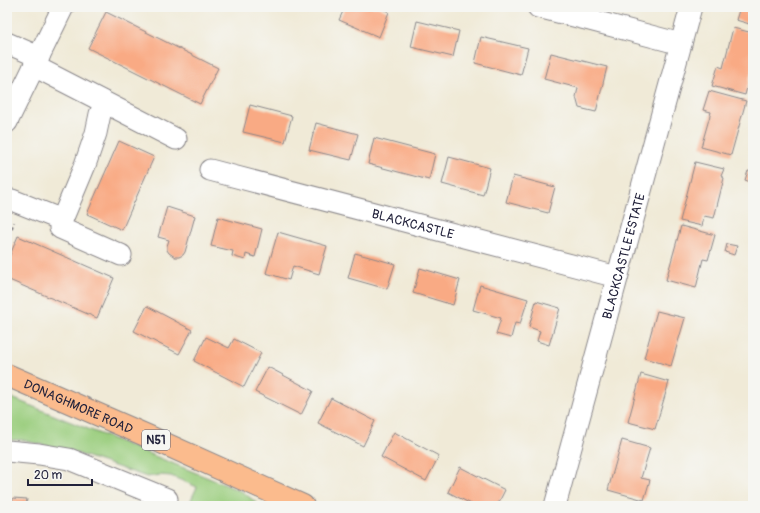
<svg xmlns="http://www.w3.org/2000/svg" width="760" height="513" font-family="Pangolin,sans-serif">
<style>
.green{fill:#9acd7d;stroke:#5e785c}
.building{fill:#f9aa84}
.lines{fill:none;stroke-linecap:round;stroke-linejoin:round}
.minor-casing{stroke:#898689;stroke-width:23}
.primary-casing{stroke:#898689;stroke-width:24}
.path{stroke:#898689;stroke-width:2.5;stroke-dasharray:3 3;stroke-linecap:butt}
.minor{stroke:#fff;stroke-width:21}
.primary{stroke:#fbbb8d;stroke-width:22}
.labels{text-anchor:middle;stroke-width:3;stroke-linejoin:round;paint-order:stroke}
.shield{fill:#f6f6f2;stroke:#626272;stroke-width:1}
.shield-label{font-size:12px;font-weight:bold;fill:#22223b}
.street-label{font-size:13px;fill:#22223b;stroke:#f6f6f2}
</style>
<rect width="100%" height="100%" fill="#f6f6f2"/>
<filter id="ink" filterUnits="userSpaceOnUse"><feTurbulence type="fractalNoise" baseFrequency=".025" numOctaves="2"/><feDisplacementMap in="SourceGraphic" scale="8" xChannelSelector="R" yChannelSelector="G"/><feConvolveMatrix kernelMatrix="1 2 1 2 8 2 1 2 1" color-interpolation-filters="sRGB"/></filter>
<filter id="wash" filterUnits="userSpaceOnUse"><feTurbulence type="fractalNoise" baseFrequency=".012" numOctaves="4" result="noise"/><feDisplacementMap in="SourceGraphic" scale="16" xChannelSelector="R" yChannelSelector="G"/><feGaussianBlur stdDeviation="0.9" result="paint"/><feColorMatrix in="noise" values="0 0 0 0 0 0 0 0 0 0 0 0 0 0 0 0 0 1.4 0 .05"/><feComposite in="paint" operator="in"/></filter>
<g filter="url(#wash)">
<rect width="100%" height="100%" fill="#f0ead7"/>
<polygon class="green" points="7,396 243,492 258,504 258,506 188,506 197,487 171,476 160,475 147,477 76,453 22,440 7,440"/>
<g id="blocks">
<g class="building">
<polygon points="345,7 378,7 389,12 379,37 339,20"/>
<polygon points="740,7 753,7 753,25 736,20"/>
<polygon points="106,12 218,68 200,104 88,48"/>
<polygon points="417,21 459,31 453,57 411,47"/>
<polygon points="733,28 753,33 753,65 745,95 712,86 718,66 723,68"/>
<polygon points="481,37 528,48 521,75 475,63"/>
<polygon points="551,53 607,67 596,112 579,108 576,97 578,88 544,79"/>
<polygon points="709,91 746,101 731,155 701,147 711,112 703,110"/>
<polygon points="250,105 292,116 285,142 243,132"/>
<polygon points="316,123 358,134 351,160 309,150"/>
<polygon points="374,138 435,154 429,180 368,164"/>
<polygon points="119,141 154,157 122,230 87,214"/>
<polygon points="449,157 490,168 483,195 442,184"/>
<polygon points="695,162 724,169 721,176 724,178 714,218 704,216 702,226 680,221"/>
<polygon points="748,171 753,172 753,183 745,180"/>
<polygon points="513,176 555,187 548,213 506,202"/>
<polygon points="167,207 195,216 185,252 183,255 179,257 175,257 169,253 167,250 167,246 169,240 158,237"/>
<polygon points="218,217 262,229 255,257 246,254 245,260 232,256 233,251 211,246"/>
<polygon points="681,226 715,235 708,260 703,259 696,288 666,280"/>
<polygon points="278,232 327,246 319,274 293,266 289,280 266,273"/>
<polygon points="18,236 114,278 97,318 7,279 7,262"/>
<polygon points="727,244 737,246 734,255 725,252"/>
<polygon points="355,253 395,264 387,289 348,278"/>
<polygon points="420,268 460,280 453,305 413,293"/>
<polygon points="480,285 528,299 520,324 515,323 511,338 496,334 501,318 473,310"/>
<polygon points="536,301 560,308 549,345 537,341 540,331 529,327"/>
<polygon points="147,306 192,330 179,354 134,331"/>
<polygon points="657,311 685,318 671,366 644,358"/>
<polygon points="206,337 229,348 234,339 261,353 244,387 194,361"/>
<polygon points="268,367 313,391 301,415 255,392"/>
<polygon points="641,374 669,382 655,429 628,422"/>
<polygon points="331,398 375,421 363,446 318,423"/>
<polygon points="394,432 439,456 426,481 381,457"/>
<polygon points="622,440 650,448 641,478 650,480 644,500 608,490"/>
<polygon points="460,467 505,490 497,506 475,506 448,492"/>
<polygon points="13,498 27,499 26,506 12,506"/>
</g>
</g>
</g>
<g filter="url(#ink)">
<use href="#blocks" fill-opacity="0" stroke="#898689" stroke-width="1"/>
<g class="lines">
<defs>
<g id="minor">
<polyline points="538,7 590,20 681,44"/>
<polyline points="7,43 39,57"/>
<polyline points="34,66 176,139"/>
<polyline points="105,103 100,114 96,133 85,165 62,220 60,228 121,255"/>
<polyline points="7,122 63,7"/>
<path id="s1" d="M210,170L617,277"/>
<polyline points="12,200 62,220"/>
<polyline points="7,451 39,454 69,459 167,499"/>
<path id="s2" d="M555,506L691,7"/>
</g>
<g id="primary">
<path id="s3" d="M7,375L152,438L303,506"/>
</g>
</defs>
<use href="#minor" class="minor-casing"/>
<use href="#primary" class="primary-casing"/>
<polyline class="path" points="7,229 11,230 14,222"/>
<use href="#minor" class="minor"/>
<use href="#primary" class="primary"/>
</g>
</g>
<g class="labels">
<rect class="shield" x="142" y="430" width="28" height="20" rx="3"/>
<g class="shield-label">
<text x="156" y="444">N51</text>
</g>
<g class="street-label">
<text dy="5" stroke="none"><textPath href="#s1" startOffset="210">BLACKCASTLE</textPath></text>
<text dy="5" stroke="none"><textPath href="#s2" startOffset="259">BLACKCASTLE ESTATE</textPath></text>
<text dy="5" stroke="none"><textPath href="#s3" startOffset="78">DONAGHMORE ROAD</textPath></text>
</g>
</g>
<rect width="760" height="513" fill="none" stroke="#f6f6f2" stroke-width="24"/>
<path d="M28 479v6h64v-6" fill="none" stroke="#22223b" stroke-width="2"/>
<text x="34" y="479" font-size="12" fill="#22223b" stroke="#f6f6f2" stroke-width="3" paint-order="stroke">20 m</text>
</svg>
